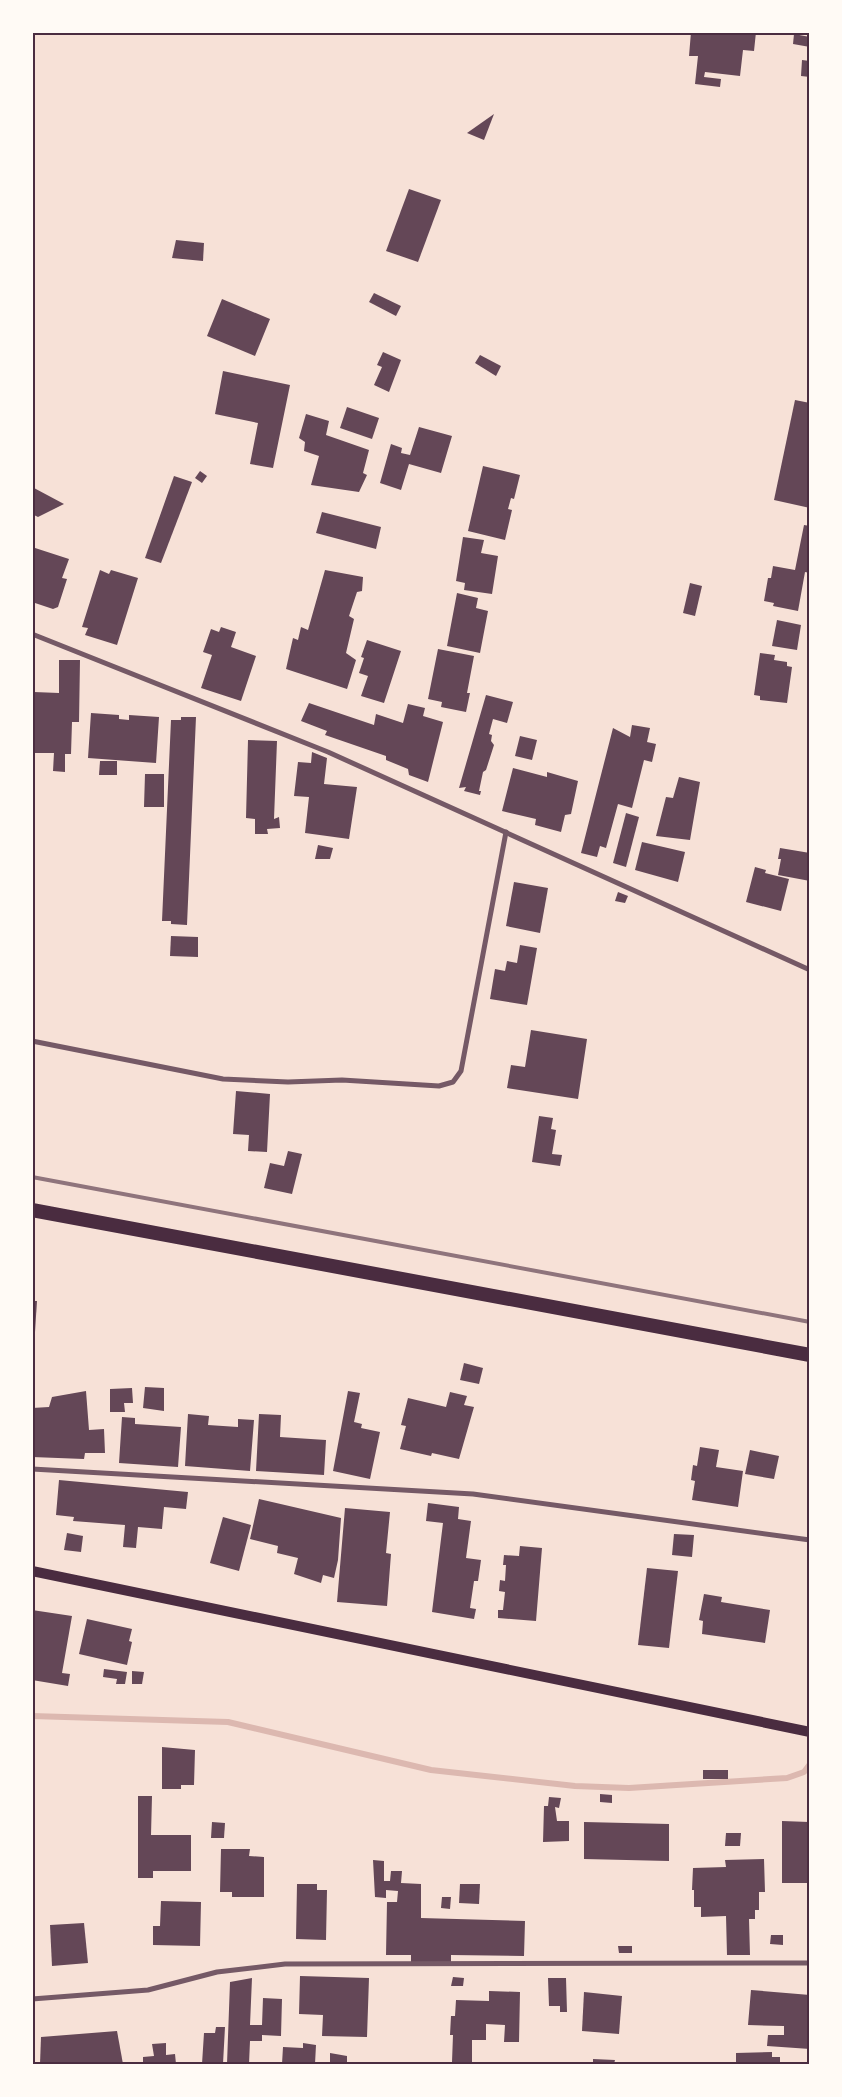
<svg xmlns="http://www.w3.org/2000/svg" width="842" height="2097" font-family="Jost,sans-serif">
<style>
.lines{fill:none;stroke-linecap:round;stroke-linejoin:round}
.stream{stroke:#dcb8b0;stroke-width:6}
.building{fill:#644757}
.minor{stroke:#755966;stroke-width:5}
.secondary{stroke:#4a2c40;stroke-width:10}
.trunk{stroke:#4a2c40;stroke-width:14}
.rail{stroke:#8f747c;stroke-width:4}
.neatline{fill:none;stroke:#4a2c40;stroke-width:2}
</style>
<rect width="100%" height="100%" fill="#f7e1d7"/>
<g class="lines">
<polyline class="stream" points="32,1716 228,1722 431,1770 575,1786 629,1788 787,1778 804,1772 810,1764"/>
</g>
<g class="building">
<polygon points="691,32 756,32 754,51 743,50 740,76 705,72 704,77 721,79 720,87 695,84 698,56 689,56"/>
<polygon points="794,34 810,37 810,47 793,44"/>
<polygon points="802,60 810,61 810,77 801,76"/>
<polygon points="494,114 484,140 467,133"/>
<polygon points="409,189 441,200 418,262 386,251"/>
<polygon points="176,240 204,243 203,261 172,258"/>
<polygon points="374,293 401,306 396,316 369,302"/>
<polygon points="222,299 270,319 255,356 207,336"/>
<polygon points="383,352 401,360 389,392 374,385 382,367 377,365"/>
<polygon points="480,355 501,366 496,376 475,363"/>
<polygon points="223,371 290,385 273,468 250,464 258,423 215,414"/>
<polygon points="795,400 810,403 810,508 774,500"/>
<polygon points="347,407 379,418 372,439 340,428"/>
<polygon points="306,414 329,421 326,435 369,450 363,473 367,475 359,492 311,485 319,456 304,451 305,442 299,438"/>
<polygon points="419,427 452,436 441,473 409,464 401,490 380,483 391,444 402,448 401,453 410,455"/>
<polygon points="483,466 520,475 514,499 511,498 508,509 512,510 505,540 468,531"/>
<polygon points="200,471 207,476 202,483 195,478"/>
<polygon points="174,476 192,482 161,563 145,558"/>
<polygon points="34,488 64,504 38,517 32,514"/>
<polygon points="322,512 381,527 376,549 316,533"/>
<polygon points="804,525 810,526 810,573 805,572 798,611 773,606 774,603 764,601 768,578 771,578 773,566 795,570"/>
<polygon points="463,537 484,540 481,553 498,556 492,594 464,590 465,583 456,581"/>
<polygon points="32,547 69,559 62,578 67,579 58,607 53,609 32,602"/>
<polygon points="100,570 109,574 111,570 138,578 117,645 85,635 88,628 82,627"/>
<polygon points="325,570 363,577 362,591 357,592 349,616 354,619 346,653 356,660 347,689 286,669 293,638 298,640 301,627 308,630"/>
<polygon points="690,583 702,586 695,616 683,613"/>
<polygon points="457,593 478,598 476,608 488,611 480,653 447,646"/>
<polygon points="777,620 801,625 797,650 772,646"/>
<polygon points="221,627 236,632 231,647 256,656 241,701 201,688 212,655 203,652 211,629 219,632"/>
<polygon points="367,640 401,651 384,703 361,696 368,676 359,673 364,658 361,657"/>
<polygon points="438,649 474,656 467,693 470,693 466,712 441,707 442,702 428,699"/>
<polygon points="760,653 775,655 774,660 787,662 787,666 792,667 787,703 760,700 760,696 754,695"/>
<polygon points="59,660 80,660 79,722 72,722 71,754 65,754 65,772 53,771 54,753 33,753 34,692 59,693"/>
<polygon points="486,695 513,702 507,723 493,719 489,734 492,735 491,741 494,745 486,770 483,772 479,791 481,791 480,795 464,791 466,787 459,788"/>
<polygon points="309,703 374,725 376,714 403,723 408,704 425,708 423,716 443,722 428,782 409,775 408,769 386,760 386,756 325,735 327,731 301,721"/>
<polygon points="91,713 119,715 119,719 129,720 129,715 159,717 156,763 88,758"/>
<polygon points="181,717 196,717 187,925 171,924 171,921 162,921 171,720 181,720"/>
<polygon points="632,725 650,728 647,742 656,744 652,762 644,760 632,808 618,804 606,848 600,846 597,857 581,853 613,728 630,737"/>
<polygon points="520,736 537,740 532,760 515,756"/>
<polygon points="248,740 277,741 274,819 279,817 280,828 267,829 268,834 255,834 255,819 246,818"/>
<polygon points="312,752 327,758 324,784 357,787 349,839 305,833 309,797 294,796 298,762 311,763"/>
<polygon points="100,761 117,761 117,775 99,775"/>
<polygon points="513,768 547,777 547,772 578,781 571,814 565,815 561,832 535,825 536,819 502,811"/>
<polygon points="145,774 164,774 164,807 144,807"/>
<polygon points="679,777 700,782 690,840 656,836 666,797 673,798"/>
<polygon points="626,813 639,817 626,867 613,863"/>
<polygon points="642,842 685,852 678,882 635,870"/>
<polygon points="318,845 333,848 330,859 315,859"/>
<polygon points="780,848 810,853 810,881 778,875 781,859 778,859"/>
<polygon points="755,867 766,870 765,873 789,879 781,911 746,902"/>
<polygon points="514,882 548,888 540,933 506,926"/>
<polygon points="618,892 628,896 625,903 615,901"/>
<polygon points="171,936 198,937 198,957 170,956"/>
<polygon points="520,945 537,948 527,1005 490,999 495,969 505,971 507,961 517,963"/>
<polygon points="531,1030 587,1039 578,1099 507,1088 511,1065 525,1067"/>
<polygon points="236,1091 270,1094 267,1152 248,1151 249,1135 233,1134"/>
<polygon points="539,1116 553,1118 551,1129 556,1130 552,1154 562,1155 560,1166 532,1162"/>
<polygon points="288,1151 302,1154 292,1194 264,1188 270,1163 284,1166"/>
<polygon points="32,1301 37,1301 34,1347 32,1347"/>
<polygon points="464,1363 483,1368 479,1384 460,1380"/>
<polygon points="145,1387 164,1388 164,1411 143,1408"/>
<polygon points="132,1388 133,1403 124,1403 125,1412 110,1412 110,1389"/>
<polygon points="86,1391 89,1430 104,1429 105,1453 85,1453 84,1459 32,1457 32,1408 49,1407 52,1397"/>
<polygon points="348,1391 360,1393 354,1422 362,1424 361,1428 380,1432 370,1479 333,1471"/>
<polygon points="450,1392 467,1396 464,1405 474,1407 459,1459 432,1453 431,1456 400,1449 406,1426 401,1425 408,1398 446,1407"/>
<polygon points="188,1414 209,1416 208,1425 238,1427 238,1419 254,1420 250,1471 185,1466"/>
<polygon points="259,1414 281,1415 280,1437 326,1440 324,1475 256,1471"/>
<polygon points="122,1417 135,1418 135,1424 181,1427 178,1467 119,1463"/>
<polygon points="700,1447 719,1450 716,1467 743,1471 738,1507 692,1500 695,1481 691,1480 693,1465 697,1466"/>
<polygon points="750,1450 779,1456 774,1479 745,1474"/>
<polygon points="59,1480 188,1492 186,1509 164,1507 162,1529 138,1527 136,1548 123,1547 125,1525 73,1521 74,1517 56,1515"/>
<polygon points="259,1499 341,1518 338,1560 334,1578 323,1575 321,1583 294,1574 298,1558 277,1553 278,1546 250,1539"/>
<polygon points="428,1503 459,1507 458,1519 471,1521 466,1558 481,1560 478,1581 474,1581 470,1608 476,1609 474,1619 432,1612 443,1523 426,1521"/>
<polygon points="345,1508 390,1512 386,1553 391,1554 387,1606 337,1602"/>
<polygon points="223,1517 251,1525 239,1571 210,1563"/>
<polygon points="67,1533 83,1536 81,1552 64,1550"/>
<polygon points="674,1534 694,1535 692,1557 672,1555"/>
<polygon points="520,1546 542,1548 536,1621 498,1618 498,1610 503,1610 505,1592 499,1591 500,1580 505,1581 506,1565 503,1565 504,1555 519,1556"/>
<polygon points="647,1568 678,1571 669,1648 638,1645"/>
<polygon points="704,1594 722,1597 721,1602 770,1610 765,1643 702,1634 703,1621 699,1620"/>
<polygon points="32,1610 72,1616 62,1673 70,1674 68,1686 32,1680"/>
<polygon points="87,1619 132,1629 129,1641 132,1642 127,1665 79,1654"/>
<polygon points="104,1669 127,1672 125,1684 116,1684 117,1679 103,1677"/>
<polygon points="132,1671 144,1672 142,1684 132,1684"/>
<polygon points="162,1747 195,1750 194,1785 181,1785 181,1789 162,1789"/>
<rect x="703" y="1770" width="25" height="9"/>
<polygon points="600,1794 612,1795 612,1803 600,1802"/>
<polygon points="138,1796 152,1796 151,1835 191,1835 191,1871 153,1871 153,1878 138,1878"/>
<polygon points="549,1797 561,1798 559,1808 555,1807 557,1821 569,1821 569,1841 543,1842 544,1806 548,1806"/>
<polygon points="782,1821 809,1822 810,1883 782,1883"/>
<polygon points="212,1822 225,1823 224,1838 211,1838"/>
<polygon points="584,1822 669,1824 669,1861 584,1859"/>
<polygon points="726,1833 741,1833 740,1846 725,1846"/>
<polygon points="221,1849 250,1849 249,1856 264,1857 264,1897 232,1897 232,1892 220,1892"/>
<polygon points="764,1859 765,1892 759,1892 759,1910 755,1910 755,1919 749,1919 750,1955 727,1955 726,1916 701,1917 701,1907 694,1907 694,1890 692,1890 693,1868 726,1867 725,1860"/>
<polygon points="373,1860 384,1861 384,1881 390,1881 391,1871 402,1871 401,1883 421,1884 421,1918 525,1921 524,1956 451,1955 451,1962 411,1962 411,1955 386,1955 387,1902 397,1902 398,1891 386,1890 386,1898 375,1897"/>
<polygon points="297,1884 317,1884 317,1890 327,1890 326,1940 296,1939"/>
<polygon points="460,1884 480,1884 479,1904 459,1903"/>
<polygon points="442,1897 451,1897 450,1909 441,1908"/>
<polygon points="161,1901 201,1902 200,1946 153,1945 153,1926 160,1926"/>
<polygon points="84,1923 88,1963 52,1966 50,1925"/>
<polygon points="771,1935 783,1935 783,1945 770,1944"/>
<polygon points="618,1946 632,1946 632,1953 619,1953"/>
<polygon points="300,1976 369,1978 367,2037 322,2036 323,2015 299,2014"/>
<polygon points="453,1977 464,1978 463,1986 451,1986"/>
<polygon points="252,1978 250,2025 262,2025 263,1998 282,1999 281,2036 262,2035 262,2041 250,2041 249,2064 227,2064 230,1982"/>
<polygon points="548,1978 566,1978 567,2012 560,2012 560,2006 549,2006"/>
<polygon points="751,1990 810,1995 810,2049 767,2046 768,2035 784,2035 784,2026 748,2025"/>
<polygon points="489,1991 520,1992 519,2042 504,2042 505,2025 486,2024 486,2040 472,2040 472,2062 452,2062 453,2035 450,2035 451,2016 455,2016 456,2000 489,2001"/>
<polygon points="584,1992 622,1996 619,2034 582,2031"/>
<polygon points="216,2027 225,2027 223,2064 202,2064 204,2033 215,2033"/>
<polygon points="117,2031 123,2064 40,2064 41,2037"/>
<polygon points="166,2043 166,2055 175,2054 176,2064 143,2064 143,2057 154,2056 152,2044"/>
<polygon points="303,2043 316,2045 315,2064 282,2064 283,2047 303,2048"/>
<polygon points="772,2052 772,2057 780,2057 780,2064 736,2064 736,2053"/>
<polygon points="330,2053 347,2056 347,2064 330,2064"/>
<polygon points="593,2059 615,2060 614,2064 593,2064"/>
</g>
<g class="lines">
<g class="minor">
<polyline points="32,634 328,752 810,970"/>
<polyline points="32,1041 223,1079 288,1082 342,1080 439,1086 453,1082 461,1071 506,832"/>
<polyline points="32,1469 473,1494 810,1540"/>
<polyline points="32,1999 148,1990 217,1972 285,1964 810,1963"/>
</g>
<polyline class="secondary" points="32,1571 810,1732"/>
<polyline class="trunk" points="32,1210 810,1355"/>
<polyline class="rail" points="32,1177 810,1322"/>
</g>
<rect width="842" height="2097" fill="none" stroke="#fffaf5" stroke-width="68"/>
<rect x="34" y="34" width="774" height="2029" class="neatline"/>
</svg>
